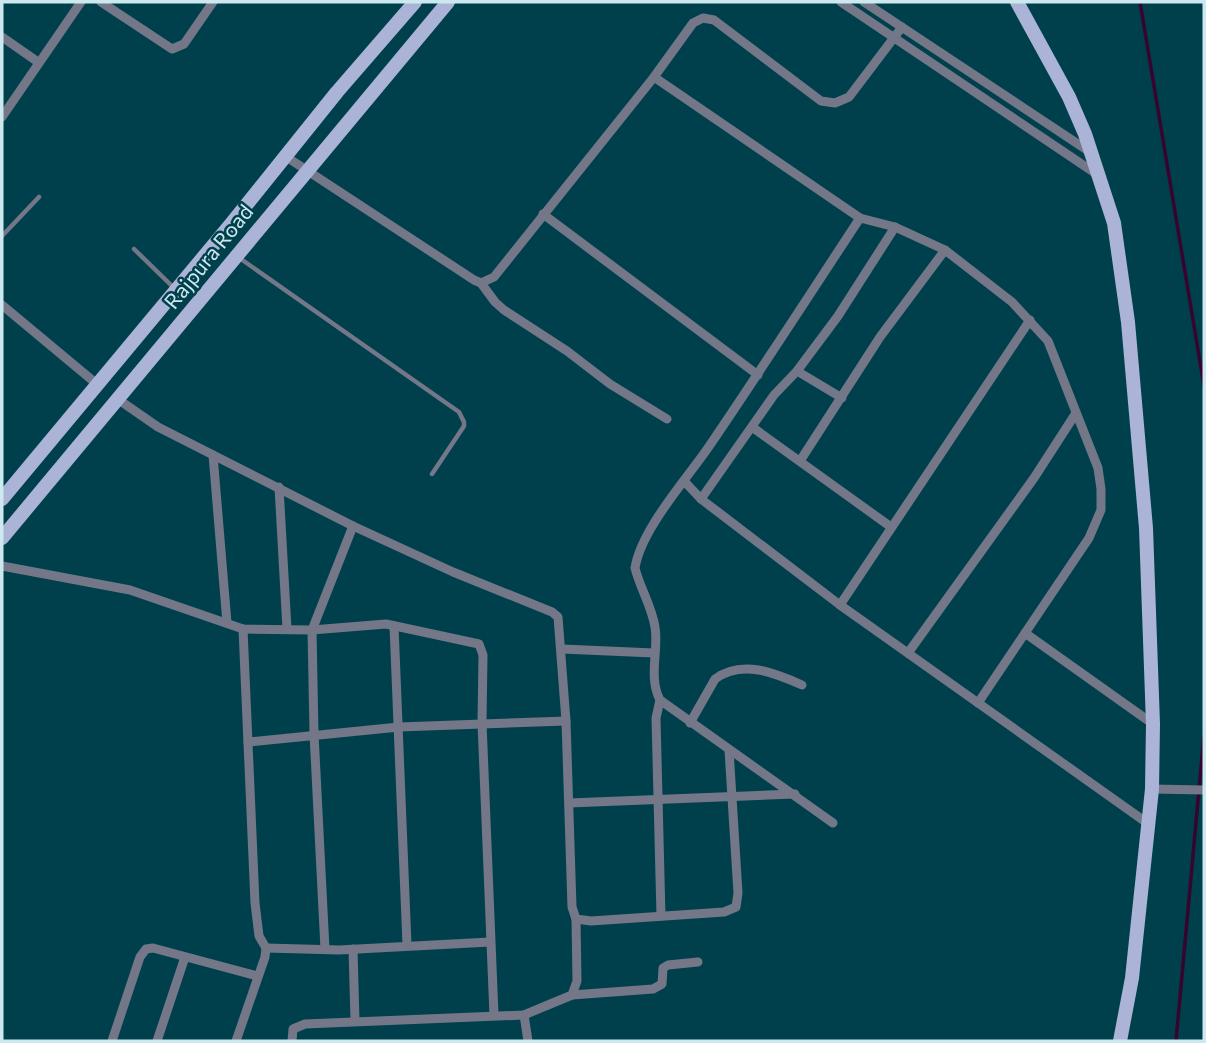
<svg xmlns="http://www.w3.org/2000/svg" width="1206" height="1043" font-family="Commissioner,sans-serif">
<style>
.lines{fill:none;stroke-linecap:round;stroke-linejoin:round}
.stream{stroke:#36042f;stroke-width:3.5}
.service{stroke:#737788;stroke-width:4.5}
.minor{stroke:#737788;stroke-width:9}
.primary{stroke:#abb4d7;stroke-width:14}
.labels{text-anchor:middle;stroke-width:5;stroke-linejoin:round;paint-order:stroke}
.street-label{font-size:21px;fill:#cde9f0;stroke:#00404c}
</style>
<rect width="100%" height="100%" fill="#00404c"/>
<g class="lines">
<g class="stream">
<polyline points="1140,2 1204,386"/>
<polyline points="1176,1041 1204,735"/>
</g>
<g class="service">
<polyline points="2,236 39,197"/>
<polyline points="134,249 173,287"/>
<polyline points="238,257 459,412 464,422 464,426 432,474"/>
</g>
<g class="minor">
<polyline points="101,2 172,49 184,44 213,2"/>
<polyline points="841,2 1098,175"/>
<polyline points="864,2 1090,152"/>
<polyline points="2,37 38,62"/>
<polyline points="654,77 860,218 895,227 945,250 1012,302 1048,341 1098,468 1101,489 1101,510 1089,538 978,703"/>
<polyline points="2,117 81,2"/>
<polyline points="285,156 474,280 481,283 494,277 654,77 693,23 703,18 714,20 821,101 835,103 849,97 902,27"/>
<polyline points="543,214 758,375"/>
<polyline points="481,283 495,302 504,310 567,351 610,384 667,419"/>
<polyline points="2,305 98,385"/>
<polyline points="797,371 842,398"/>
<polyline points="119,400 158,427 353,526 453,572 552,612 558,617 566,721 572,907 576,919 591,921 724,912 736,907 738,893 729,750"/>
<polyline points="752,427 891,527"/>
<polyline points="213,455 227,623"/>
<polyline points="800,461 880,337 945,250"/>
<polyline points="685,482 701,499 840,605 1150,825"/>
<polyline points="279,487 287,629"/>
<polyline points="701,499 774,395 797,371 838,316 895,227"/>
<polyline points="2,566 130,590 243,629 312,630 386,624 479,644 483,655 482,723 494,1015"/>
<polyline points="840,605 1030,320"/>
<polyline points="394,626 407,945"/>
<polyline points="1025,633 1153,724"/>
<polyline points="562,649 654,653"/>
<polyline points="908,653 1034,478 1076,413"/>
<polyline points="660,700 656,718 661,916"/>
<path d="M690,723L715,679C742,659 775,673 802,685"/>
<polyline points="248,742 399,727 566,721"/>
<polyline points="1152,789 1204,790"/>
<polyline points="569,803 795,794"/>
<path d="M833,823L660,700C648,677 659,650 655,627C652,607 640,588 635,568C641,529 687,479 710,445C761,370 810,294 860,218"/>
<polyline points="266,948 339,950 490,942"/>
<polyline points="325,949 314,734 312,630 353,526"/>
<polyline points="353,949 355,1021"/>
<polyline points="572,995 653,989 662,984 663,968 668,965 698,962"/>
<polyline points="524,1015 528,1041"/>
<polyline points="112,1041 140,957 146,949 153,948 257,976"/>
<polyline points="157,1041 185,957"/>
<polyline points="236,1041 265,957 266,948 259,936 255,903 243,629"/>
<polyline points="292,1041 293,1029 305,1024 524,1015 572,995 577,981 576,919"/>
</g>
<g class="primary">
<polyline points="1017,2 1069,97 1085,134 1114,223 1128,322 1146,528 1153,724 1152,789 1132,978 1120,1041"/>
<polyline points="2,499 231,224 337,92 415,2"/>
<polyline points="2,538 448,2"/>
</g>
</g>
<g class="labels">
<g class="street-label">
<text transform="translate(209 257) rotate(-51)" y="7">Rajpura Road</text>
</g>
</g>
<rect width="1206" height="1043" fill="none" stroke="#cde9f0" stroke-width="7"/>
</svg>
